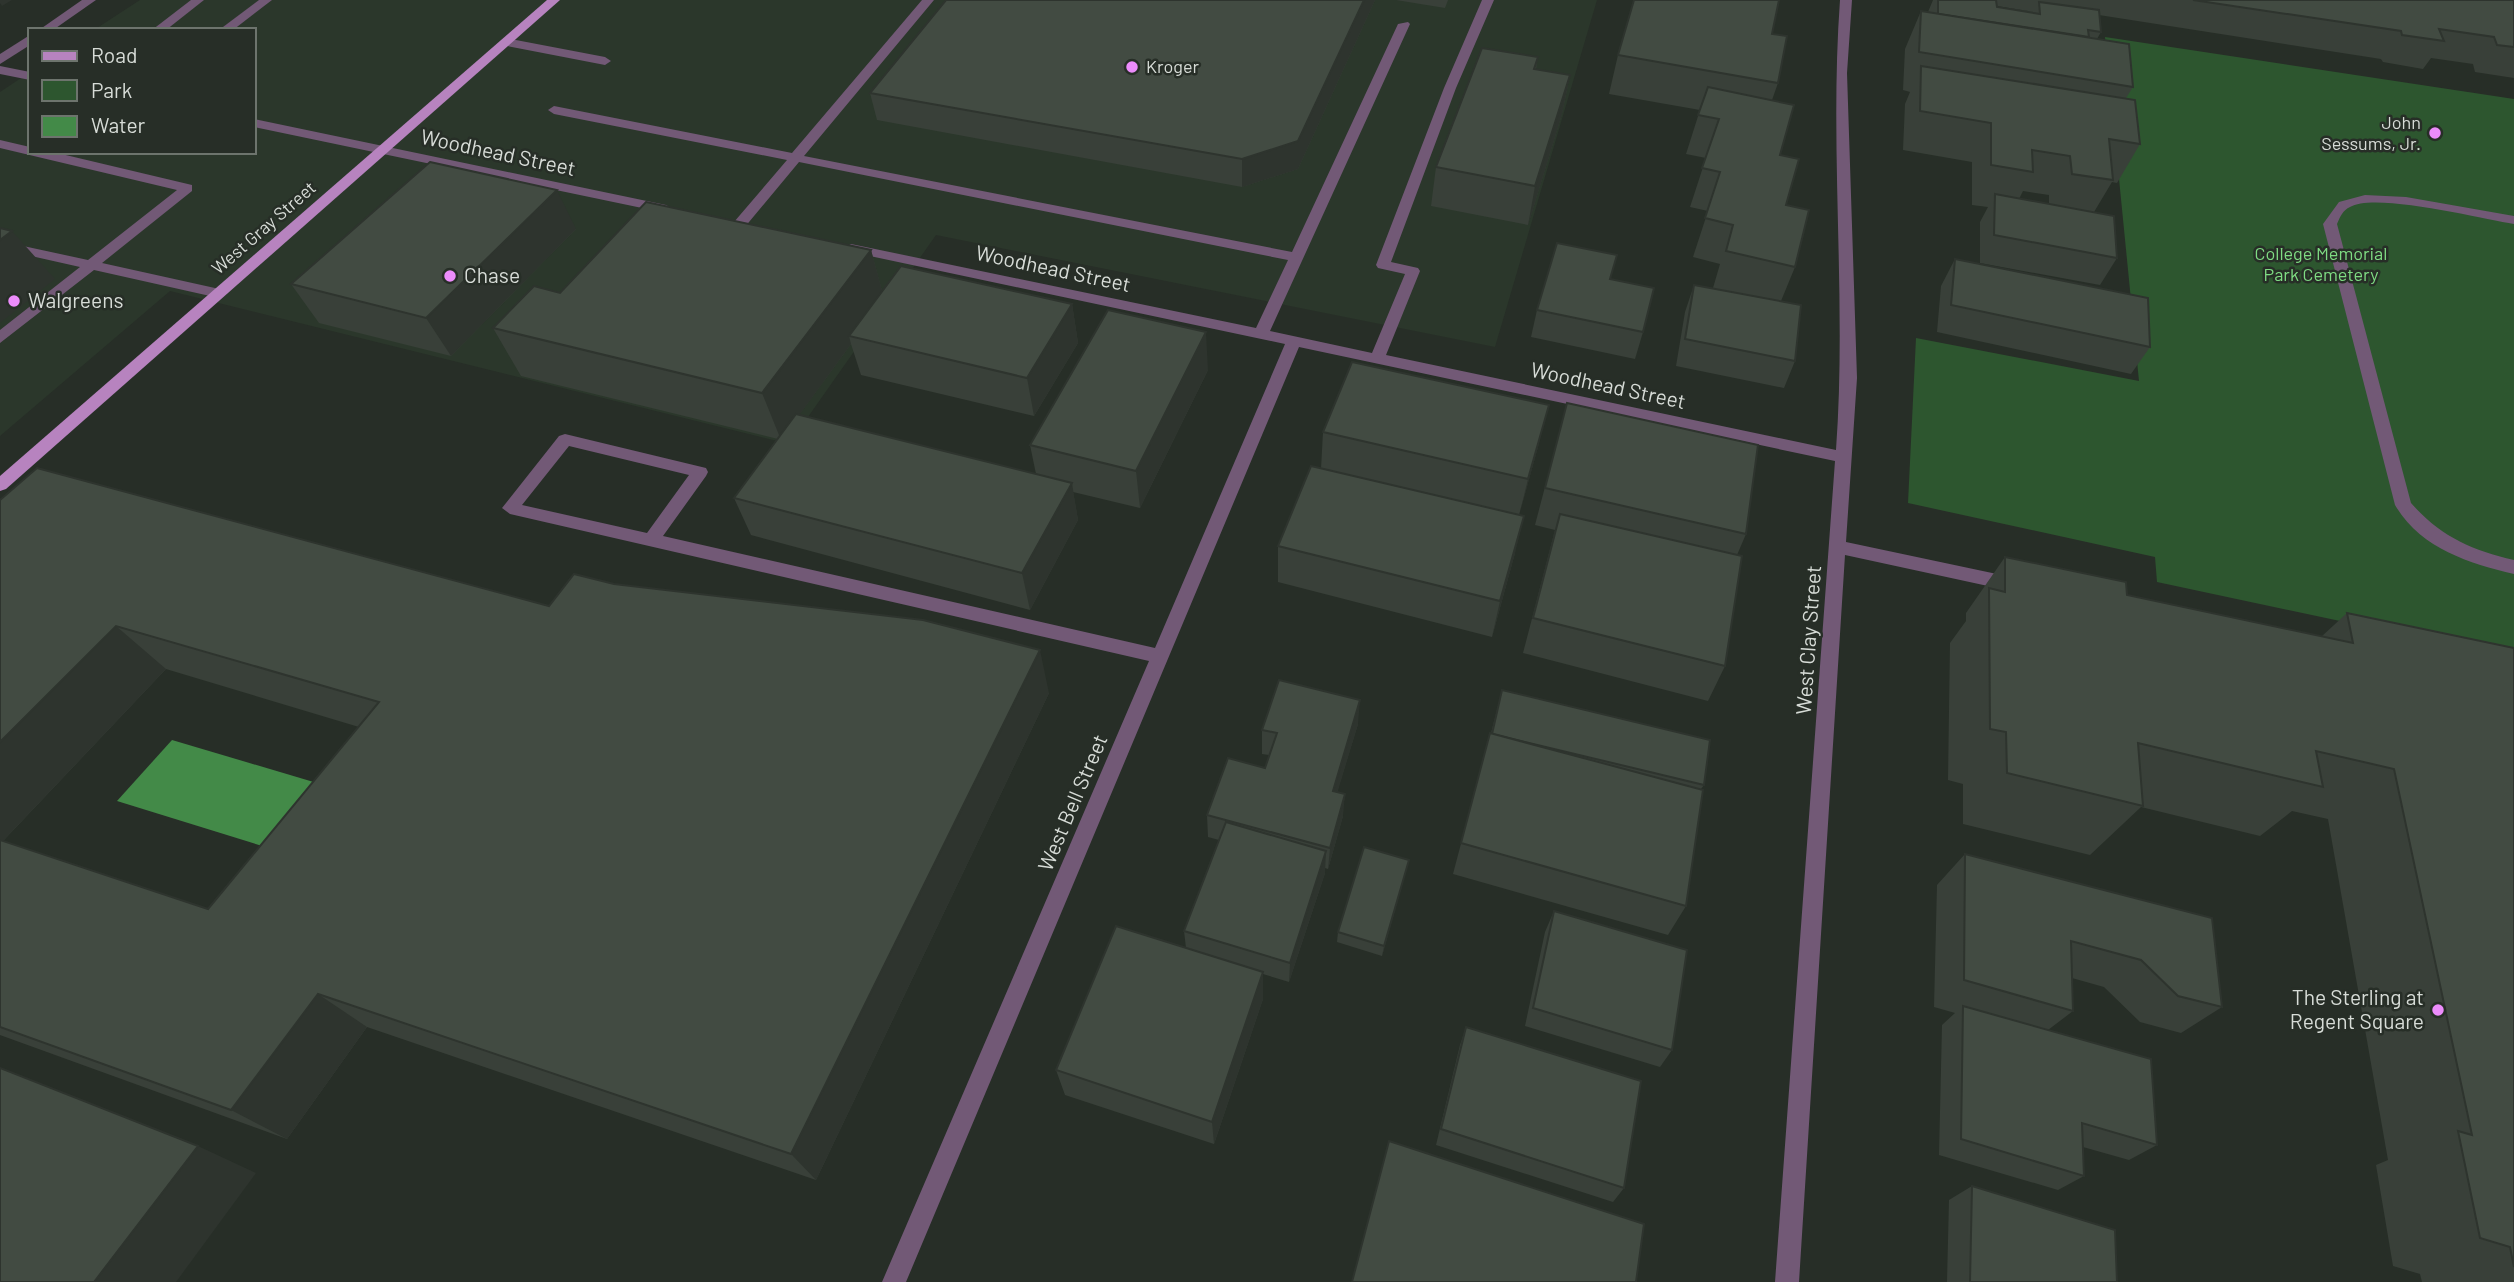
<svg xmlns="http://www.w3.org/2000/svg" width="2514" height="1282" font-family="Barlow,sans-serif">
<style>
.built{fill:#2b372b}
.green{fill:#2d562f}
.water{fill:#438a48}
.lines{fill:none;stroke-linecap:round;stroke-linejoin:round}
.minor{fill:#725976;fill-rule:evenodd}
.major{fill:#b783bf;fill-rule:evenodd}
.wall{fill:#394039;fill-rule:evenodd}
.shaded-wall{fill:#2e342e}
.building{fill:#424b42;stroke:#2e342e;stroke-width:2}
.poi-dot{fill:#ec8cfb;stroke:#272e27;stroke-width:2.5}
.labels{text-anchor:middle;stroke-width:5;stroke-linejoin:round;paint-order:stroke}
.far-poi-label{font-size:18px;fill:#d7dcd7;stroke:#272e27;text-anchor:start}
.far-street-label{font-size:18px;fill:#d7dcd7;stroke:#272e27}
.far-park-label{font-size:18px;fill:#7fdc83;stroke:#272e27}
.street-label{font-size:21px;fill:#d7dcd7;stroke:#272e27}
.poi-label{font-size:21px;fill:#d7dcd7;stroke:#272e27;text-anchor:start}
</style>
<rect width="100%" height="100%" fill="#272e27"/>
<polygon class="built" points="140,0 1597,0 1495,347 936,235 789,444 170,291 0,436 0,92 30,72 30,152 254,152 254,30 94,30"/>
<polygon class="green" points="2105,37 2514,99 2514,658 2157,582 2155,557 1908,503 1916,338 2139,381"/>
<polygon class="water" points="172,740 327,786 275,850 117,801"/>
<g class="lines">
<g class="minor">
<polygon points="82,0 96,0 53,30 39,30"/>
<polygon points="191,0 204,0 166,30 152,30"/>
<polygon points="259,0 272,0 233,30 219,30"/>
<path d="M922,0H934L804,156L1292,252L1398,24L1408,22L1410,24L1270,331L1372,353L1405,274L1378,268L1376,265L1444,88L1482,0H1494L1456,88L1391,262L1418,268L1420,271L1386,355L1836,450C1847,300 1829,150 1840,0H1852L1847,73L1857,378L1846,542L2011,577L2017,579L2019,584L2017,589L2011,591L1845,555L1799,1282H1775L1835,461L1299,347L906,1282H882L1149,661L510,514L502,508L559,436L565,434L706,468L708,472L706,476L663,536L1155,648L1285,344L851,252L844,248L851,244L1256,328L1288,260L799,162L744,228L739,229L732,225L734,222L787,160L554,114L548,110L554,106L792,153ZM569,446L689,475L647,533L522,505Z"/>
<polygon points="30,35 30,45 0,64 0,54"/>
<polygon points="506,38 605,57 611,61 605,65 502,45 500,42"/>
<polygon points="0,66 30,72 30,80 0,74"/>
<polygon points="254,119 666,205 673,209 666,213 254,127"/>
<polygon points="0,140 30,147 30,152 53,152 192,185 192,191 102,263 224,290 224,296 219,298 94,270 0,343 0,330 80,267 0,249 0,241 88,260 177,190 0,148"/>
<path d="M2365,195L2406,197L2514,216V224C2482,219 2375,192 2350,207C2343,210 2340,217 2337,224L2411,503C2440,536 2471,550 2514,560V574C2468,563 2420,548 2395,505L2323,224L2339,202Z"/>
</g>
<polygon class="major" points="547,0 560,0 6,489 0,491 0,476"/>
</g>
<g class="wall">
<polygon points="946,0 1375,0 1298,169 1242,187 877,120 870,93"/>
<polygon points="1396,0 1448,0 1445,8"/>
<path d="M1933,0H2514V78L2475,72L2473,64L2431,58L2423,69L2383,62L2381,59L2099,15L2101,32L2097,39L2133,87L2126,98L2140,144L2117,183L2112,182L2094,212L2117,258L2100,285L1980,263V222L1988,207L1972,205V162L1903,150L1905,104L1910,92L1903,90L1905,49L1921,11L1928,12ZM1997,6L2034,12L1997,7ZM2023,191L2049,195V204L2019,199Z"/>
<polygon points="1772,34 1778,83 1772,100 1795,267 1781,301 1795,361 1784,388 1676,366 1685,312 1694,285 1713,288 1720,264 1693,257 1708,211 1690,207 1706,158 1686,154 1700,110 1609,94 1618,55"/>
<polygon points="1538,57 1536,69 1570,75 1562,114 1528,225 1431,206 1436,167"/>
<polygon points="576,229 451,356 319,323 291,284"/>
<polygon points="871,250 882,291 1072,304 1078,343 1034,416 861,375 851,344 799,415 1036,474 1030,445 1208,370 1140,508 1073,492 1078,520 1030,610 751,535 734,498 778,439 521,376 493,328 560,293"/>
<polygon points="1955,259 2150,347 2131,374 1937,332 1941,286"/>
<polygon points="1610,279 1643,332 1635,359 1531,337 1537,310"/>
<polygon points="1567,403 1746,534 1737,555 1725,666 1708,701 1523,653 1555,530 1535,525"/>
<polygon points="1323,432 1539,443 1519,515 1515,553 1492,637 1278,582 1278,546 1321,469"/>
<path d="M0,500L549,606L1049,693L816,1180L367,1027L287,1139L0,1035ZM166,669L359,727L208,909L3,841Z"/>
<polygon points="2005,557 2127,595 2321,637 2347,613 2514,648 2514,1282 2422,1282 2420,1274 2393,1266 2376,1165 2388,1160 2328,819 2292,811 2260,836 2141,807 2090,855 1963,824 1963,784 1948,780 1950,643 1966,621 1966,613"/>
<polygon points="1502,690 1704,785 1701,789 1686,906 1668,935 1453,874 1490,733 1491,733"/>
<polygon points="1358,724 1337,792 1343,816 1328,869 1325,868 1325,873 1289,982 1263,974 1263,999 1214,1144 1065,1095 1056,1070 1186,948 1184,931 1219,840 1208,837 1207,815 1265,768 1269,755 1262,754 1262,730"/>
<polygon points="1965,854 2222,1007 2181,1033 2140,1022 2104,987 2072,978 2073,1011 2048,1030 2157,1145 2129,1160 2083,1147 2084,1176 2058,1190 1939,1155 1942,1025 1955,1013 1934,1007 1937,885"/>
<polygon points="1406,871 1382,956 1337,942 1338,932"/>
<polygon points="1554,911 1672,1050 1660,1067 1525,1026 1545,932"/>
<polygon points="1466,1027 1624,1188 1613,1202 1436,1145 1460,1045"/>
<polygon points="1972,1186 2117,1282 1947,1282 1949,1200"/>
</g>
<g class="shaded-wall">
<polygon points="0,0 12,0 2,6 0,3"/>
<polygon points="1364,0 1375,0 1298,169 1242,187 1242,159"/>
<polygon points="1570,75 1562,114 1528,225 1535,186"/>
<polygon points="557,190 576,229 451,356 426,318"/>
<polygon points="12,231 55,279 0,323 0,240"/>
<polygon points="871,250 884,298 849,336 851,344 781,440 762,393"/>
<polygon points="1072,304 1078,343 1034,416 1027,378"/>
<polygon points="1206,332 1208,370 1140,508 1136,471"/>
<polygon points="1549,405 1539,443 1519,516 1528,479"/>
<polygon points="1072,483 1078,520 1030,610 1022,573"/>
<polygon points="1524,516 1515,553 1492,637 1500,601"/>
<polygon points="116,626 166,669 0,844 0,742"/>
<polygon points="1040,650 1049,693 816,1180 791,1154"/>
<polygon points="1360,700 1358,724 1331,814 1333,791"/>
<polygon points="1345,794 1343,816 1328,869 1330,848"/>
<polygon points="1326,851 1325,873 1289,982 1290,963"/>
<polygon points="1409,860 1406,871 1382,956 1384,946"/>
<polygon points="1263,972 1263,999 1214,1144 1212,1122"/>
<polygon points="318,994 367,1027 287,1139 231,1110"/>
<polygon points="198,1146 256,1173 176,1282 94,1282"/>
</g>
<g class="building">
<polygon points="946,0 1364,0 1298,141 1242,159 870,93"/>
<polygon points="1634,0 1779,0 1772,34 1787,36 1778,83 1618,55"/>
<polygon points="1938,0 1996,0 1997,7 2040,14 2039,2 2099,10 2101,32 2088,30 2089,37 1938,14"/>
<polygon points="2193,0 2514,0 2514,47 2497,45 2494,37 2439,29 2444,41 2402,35 2401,31"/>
<polygon points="1921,11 2129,44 2133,87 1919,52"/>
<polygon points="1482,48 1538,57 1534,69 1570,75 1535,186 1436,167"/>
<polygon points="1921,66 2135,100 2140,144 2109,139 2113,180 2072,174 2070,156 2032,150 2033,172 1991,165 1991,123 1920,111"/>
<polygon points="1708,87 1794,105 1780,155 1799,159 1786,205 1809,210 1795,267 1726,251 1733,225 1705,218 1720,172 1702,168 1719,119 1698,115"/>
<polygon points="430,162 557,190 426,318 291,284"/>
<polygon points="1995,194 2114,216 2117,258 1994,235"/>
<polygon points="646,202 871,250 762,393 493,328 534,286 560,293"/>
<polygon points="0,228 12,231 0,240"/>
<polygon points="1557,243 1617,255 1610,279 1654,288 1643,332 1537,310"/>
<polygon points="1955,259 2148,298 2150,347 1951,305"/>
<polygon points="901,266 1072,304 1027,378 849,336"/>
<polygon points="1694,285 1801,305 1795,361 1685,339"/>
<polygon points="1108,310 1206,332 1136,471 1030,445"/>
<polygon points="1352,362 1549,405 1528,479 1323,432"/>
<polygon points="1567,403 1758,445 1746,534 1545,488"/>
<polygon points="796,414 1072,483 1022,573 734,498"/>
<polygon points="1311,466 1524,516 1500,601 1278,546"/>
<polygon points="37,468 549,606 574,574 614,584 923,620 1040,650 791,1154 318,994 231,1110 0,1027 0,840 208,909 379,702 116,626 0,742 0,500"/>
<polygon points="1560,514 1742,556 1725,666 1533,618"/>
<polygon points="2005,557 2126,582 2127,595 2353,643 2347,613 2514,648 2514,1267 2510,1247 2480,1238 2458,1131 2472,1135 2394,769 2316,751 2323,787 2138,743 2143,806 2007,773 2006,732 1990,729 1989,588 2005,592"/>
<polygon points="1279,680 1360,700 1333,791 1345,794 1330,848 1207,815 1228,758 1265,768 1277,733 1262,730"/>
<polygon points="1502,690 1710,740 1704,785 1492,734"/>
<polygon points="1490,733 1703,790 1686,906 1461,843"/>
<polygon points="1226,822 1326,851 1290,963 1184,931"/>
<polygon points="1364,847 1409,860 1384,946 1338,932"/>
<polygon points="1965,854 2212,918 2222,1007 2178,996 2141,960 2071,941 2073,1011 1964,980"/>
<polygon points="1554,911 1687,950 1672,1050 1533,1008"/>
<polygon points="1116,926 1263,972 1212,1122 1056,1070"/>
<polygon points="1963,1006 2151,1059 2157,1145 2082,1123 2084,1176 1961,1139"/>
<polygon points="1466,1027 1641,1081 1624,1188 1441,1129"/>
<polygon points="0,1068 198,1146 94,1282 0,1282"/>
<polygon points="1389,1141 1644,1224 1636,1282 1352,1282"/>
<polygon points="1972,1186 2115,1230 2117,1282 1970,1282"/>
</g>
<g class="poi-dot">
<circle cx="1132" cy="67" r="7"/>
<circle cx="2435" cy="133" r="7"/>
<circle cx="450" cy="276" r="7"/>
<circle cx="14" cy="301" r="7"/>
<circle cx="2438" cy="1010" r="7"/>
</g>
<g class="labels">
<g class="far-poi-label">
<text x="1146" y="73">Kroger</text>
<text x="2421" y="129" text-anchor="end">John<tspan x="2421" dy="21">Sessums, Jr.</tspan></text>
</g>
<g class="far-street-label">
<text transform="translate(264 228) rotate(-41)" y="6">West Gray Street</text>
</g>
<g class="far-park-label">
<text x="2321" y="260">College Memorial<tspan x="2321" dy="21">Park Cemetery</tspan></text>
</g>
<g class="street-label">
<text transform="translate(498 153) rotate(12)" y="7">Woodhead Street</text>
<text transform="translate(1053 269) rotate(12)" y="7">Woodhead Street</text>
<text transform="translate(1608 386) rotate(12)" y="7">Woodhead Street</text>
<text transform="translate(1809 640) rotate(-86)" y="7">West Clay Street</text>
<text transform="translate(1073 803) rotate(-67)" y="7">West Bell Street</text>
</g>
<g class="poi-label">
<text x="464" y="283">Chase</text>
<text x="28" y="308">Walgreens</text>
<text x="2424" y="1005" text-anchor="end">The Sterling at<tspan x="2424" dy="24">Regent Square</tspan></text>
</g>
</g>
<rect x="28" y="28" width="228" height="126" fill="#272e27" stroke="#6d746d" stroke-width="2"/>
<rect x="42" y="51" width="35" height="10" fill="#b783bf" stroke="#6d746d" stroke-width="2"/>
<text x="91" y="63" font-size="21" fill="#d7dcd7">Road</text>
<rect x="42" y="80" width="35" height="21" fill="#2d562f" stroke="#6d746d" stroke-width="2"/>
<text x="91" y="98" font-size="21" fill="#d7dcd7">Park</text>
<rect x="42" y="116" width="35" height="21" fill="#438a48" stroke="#6d746d" stroke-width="2"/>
<text x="91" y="133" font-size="21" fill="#d7dcd7">Water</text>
</svg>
